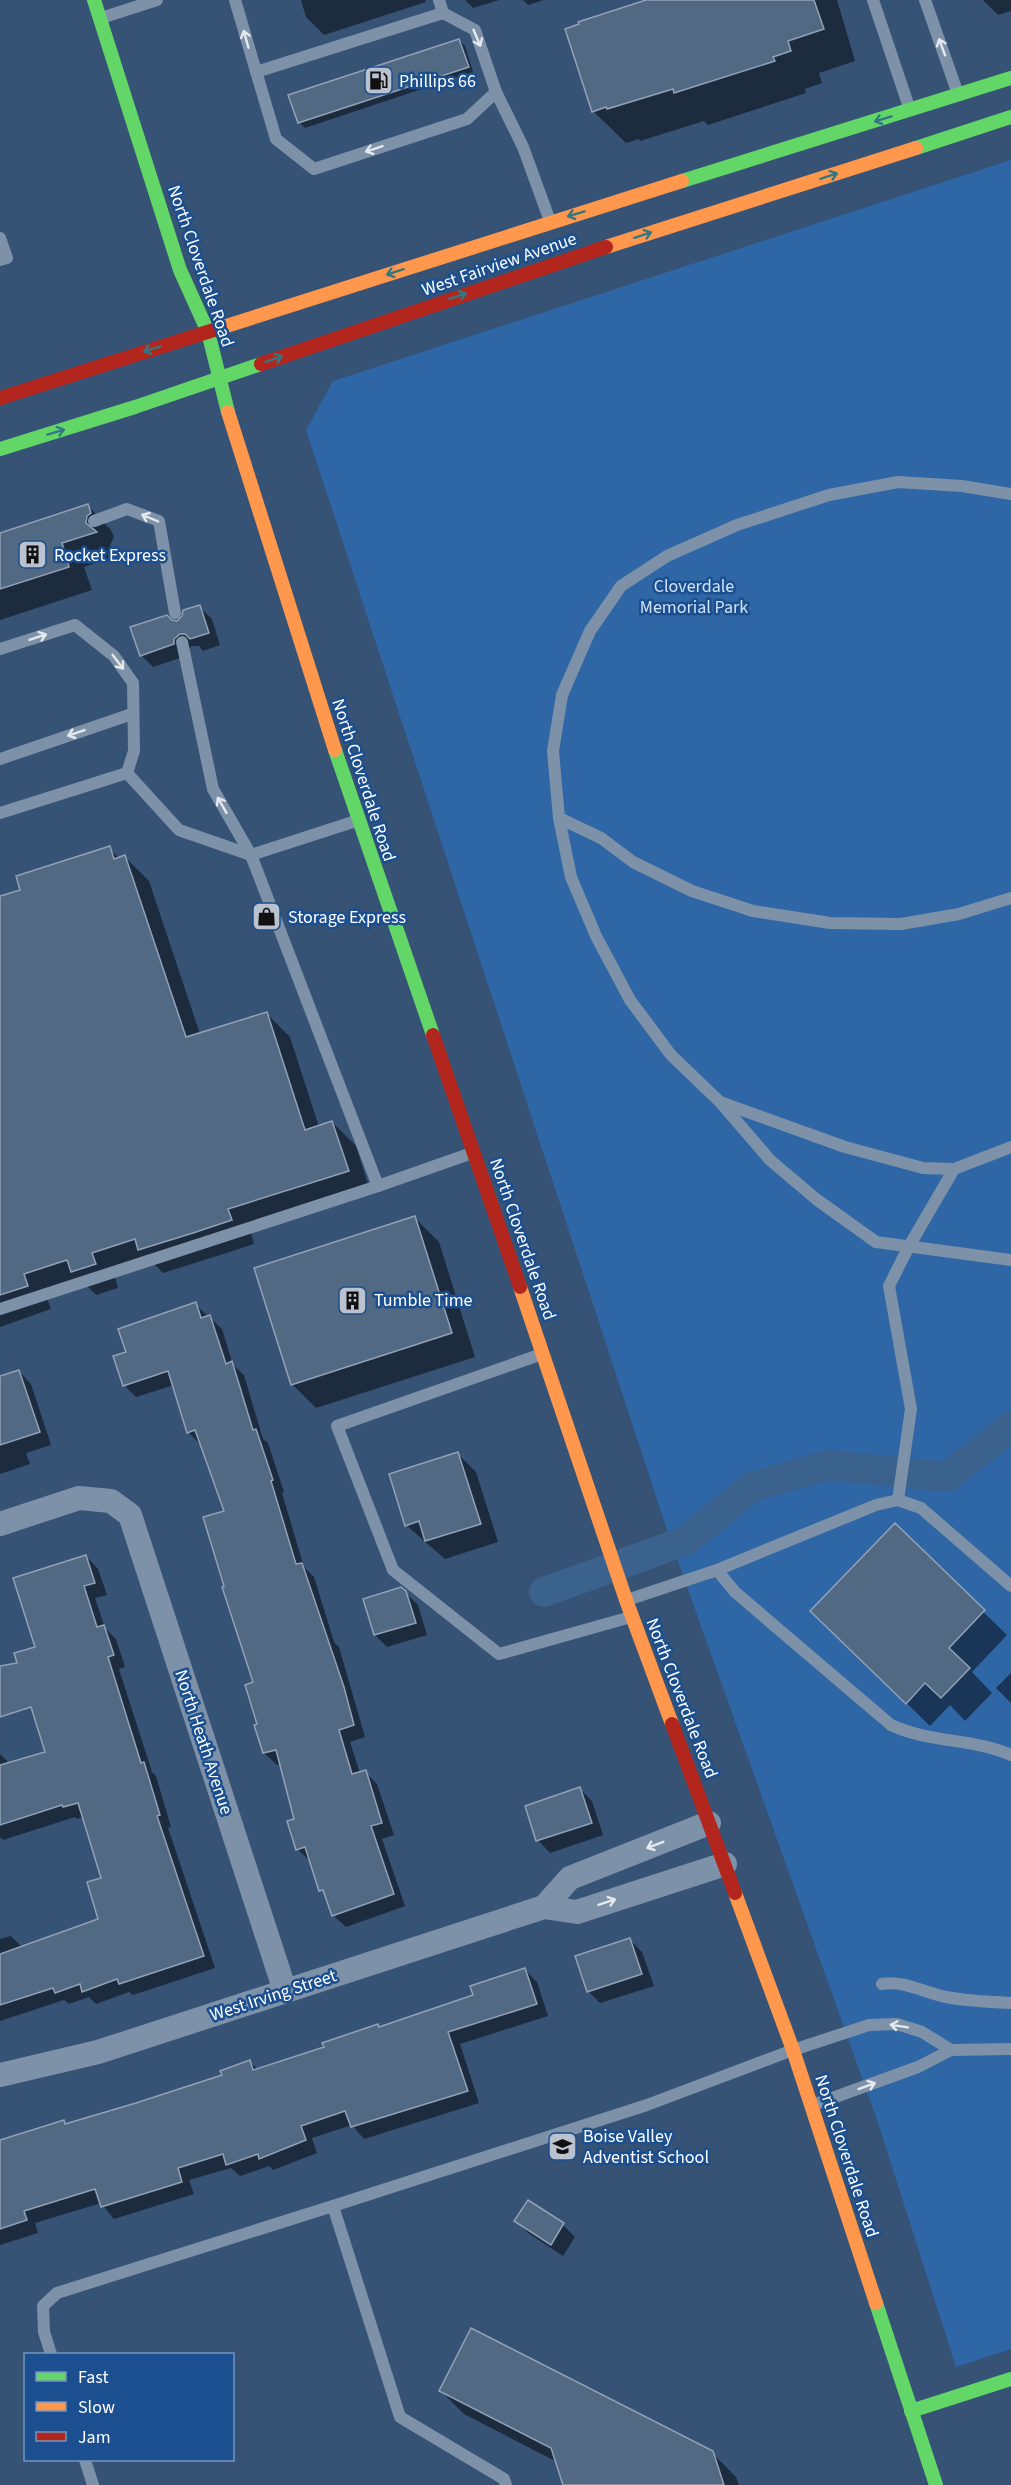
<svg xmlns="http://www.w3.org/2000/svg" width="1011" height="2485" font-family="'Source Sans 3',sans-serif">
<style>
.green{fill:#2f66a5}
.shadow{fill:#0007}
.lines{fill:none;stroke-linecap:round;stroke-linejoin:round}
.canal{stroke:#3b618d;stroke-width:30}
.building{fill:#526984;stroke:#92a2b6;stroke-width:1.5}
.lane{stroke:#7d92a8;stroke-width:12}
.street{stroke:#7d92a8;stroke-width:24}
.fast{stroke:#63d668;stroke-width:14}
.slow{stroke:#ff974d;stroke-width:14}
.jam{stroke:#b3261e;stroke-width:14}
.oneway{stroke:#e5e9ee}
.oneway2{stroke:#317883}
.labels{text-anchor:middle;stroke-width:5;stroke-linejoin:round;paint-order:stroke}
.poi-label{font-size:18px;fill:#fff;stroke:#1b4f8f;text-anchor:start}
.street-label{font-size:18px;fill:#fff;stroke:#1b4f8f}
.park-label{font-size:18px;fill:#cfe3fa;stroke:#1b4f8f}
</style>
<rect width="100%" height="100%" fill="#365274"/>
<polygon class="green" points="1011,160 1011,2349 956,2367 877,2120 670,1539 306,430 333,381"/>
<g class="shadow">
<polygon points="301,0 425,0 426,2 324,35 306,17"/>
<polygon points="465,0 499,0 473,8"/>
<polygon points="523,0 544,0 528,5"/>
<polygon points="837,0 855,61 819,73 822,83 805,89 806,93 708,125 704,121 640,141 639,139 626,143 593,111 641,1"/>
<polygon points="983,0 1011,0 1011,11 998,15"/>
<polygon points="459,40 465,46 473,72 305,128 299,122"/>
<polygon points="88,506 111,530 114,537 110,545 120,555 84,567 92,590 0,620 0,534"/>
<polygon points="199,607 212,619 220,645 203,651 199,646 192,646 186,651 186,656 153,667 141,655 172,622 177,622"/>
<polygon points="109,848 120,859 125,857 149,881 200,1034 266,1013 290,1037 319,1127 332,1122 356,1146 371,1194 251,1233 254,1244 217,1256 163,1273 154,1264 115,1277 118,1288 96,1295 86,1285 47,1298 51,1309 0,1327 0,898 22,890"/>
<polygon points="415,1218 439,1242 475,1357 316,1408 292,1384"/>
<polygon points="195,1304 222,1329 233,1365 244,1375 263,1439 268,1443 284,1492 282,1493 304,1567 314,1577 334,1642 339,1647 365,1737 350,1742 360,1773 365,1772 377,1784 394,1835 382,1839 405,1906 346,1927 333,1915 310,1861 297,1849 296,1820 282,1763 277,1765 264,1753 255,1683 226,1587 226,1512 200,1444 188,1432 174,1385 136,1397 124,1385 128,1353"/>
<polygon points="19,1371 31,1384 51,1445 26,1453 30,1464 0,1474 0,1378"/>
<polygon points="458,1454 476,1472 498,1542 445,1559 406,1525"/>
<polygon points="895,1526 1007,1635 972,1672 992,1693 965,1721 950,1705 930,1726 836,1634"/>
<polygon points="86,1556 98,1569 107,1595 95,1598 105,1628 116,1639 125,1667 119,1669 152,1772 156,1776 171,1827 168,1828 215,1968 133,1995 129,1992 96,2004 89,1997 69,2004 64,2000 0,2021 0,1939 11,1936 23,1948 100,1920 103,1879 84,1817 76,1819 75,1817 3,1840 0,1837 0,1754 10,1764 47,1753 36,1648"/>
<polygon points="405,1592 418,1605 427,1635 387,1647 375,1635"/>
<polygon points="1011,1673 1011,1703 996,1688"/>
<polygon points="580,1789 592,1801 603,1835 550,1853 538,1840"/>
<polygon points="630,1940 642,1952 654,1986 600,2003 588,1991"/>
<polygon points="524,1969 537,1982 548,2016 460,2044 479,2103 364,2139 352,2125 312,2138 317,2153 273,2170 269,2166 240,2176 231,2168 189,2180 194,2194 114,2219 101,2203 35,2223 38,2233 0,2245 0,2142 63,2121 67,2125 223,2076 250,2062 258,2070 475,1996"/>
<polygon points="528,2202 563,2225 575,2237 563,2256 528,2233 516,2220"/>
<polygon points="441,2391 712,2453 736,2477 739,2485 565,2485 557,2462 464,2414"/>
</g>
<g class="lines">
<polyline class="canal" points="544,1592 685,1541 752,1487 828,1465 947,1477 1011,1427"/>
</g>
<g class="building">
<polygon points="646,0 814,0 824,29 788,41 791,51 773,57 775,61 674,93 673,89 607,109 606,107 592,112 565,29 579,24 578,22"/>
<polygon points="459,39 469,67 298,123 288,95"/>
<polygon points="88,504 91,513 87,516 86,523 97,532 62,543 69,567 0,589 0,533"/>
<polygon points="200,605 209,633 190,639 185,634 180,634 174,639 174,644 140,656 130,627 167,615 172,620 177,621 182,616 183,610"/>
<polygon points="110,846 114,859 125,855 186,1037 267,1012 305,1130 332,1121 349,1171 228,1209 232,1220 193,1233 138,1250 135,1239 92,1253 96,1264 71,1272 67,1260 24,1274 28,1286 0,1295 0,896 20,890 16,876"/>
<polygon points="415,1216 452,1333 291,1385 254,1268"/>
<polygon points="196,1302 201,1318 210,1315 226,1364 232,1361 253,1430 256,1429 273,1480 271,1481 296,1564 302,1563 344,1687 354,1725 339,1730 352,1774 366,1770 382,1823 371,1826 394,1894 332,1916 323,1890 319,1891 305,1847 296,1850 287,1821 294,1819 276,1750 263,1753 254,1725 257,1724 245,1685 253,1682 222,1587 224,1586 203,1517 224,1511 195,1430 187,1433 168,1371 123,1386 113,1356 126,1352 118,1329"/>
<polygon points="19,1370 40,1432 0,1445 0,1376"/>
<polygon points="458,1452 481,1524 425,1541 419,1521 405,1526 389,1474"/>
<polygon points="895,1523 985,1610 949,1648 970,1668 941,1698 925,1683 906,1704 810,1611"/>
<polygon points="86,1555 95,1583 84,1586 97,1627 104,1625 114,1655 108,1657 141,1763 144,1762 160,1815 157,1816 204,1956 119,1984 117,1979 82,1992 80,1984 55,1993 53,1988 0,2005 0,1954 98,1919 87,1882 101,1878 78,1803 63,1807 62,1805 0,1825 0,1765 45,1752 31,1707 0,1717 0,1666 17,1663 14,1653 35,1647 13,1578"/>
<polygon points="401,1587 406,1591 416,1623 374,1635 363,1599"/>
<polygon points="580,1787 592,1823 536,1841 525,1806"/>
<polygon points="630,1938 642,1974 587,1992 575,1956"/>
<polygon points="525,1968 537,2004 448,2032 468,2091 351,2127 345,2111 301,2126 306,2140 259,2159 258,2154 226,2165 223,2154 178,2168 182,2182 101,2207 95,2189 24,2211 27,2220 0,2229 0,2140 64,2120 65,2124 136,2103 222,2075 220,2071 250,2060 253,2070 324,2047 322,2043 378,2024 379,2027 473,1995 470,1986"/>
<polygon points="528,2200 564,2223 551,2245 514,2221"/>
<polygon points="471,2328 713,2451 724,2485 563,2485 551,2448 439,2391"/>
</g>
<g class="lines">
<g class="lane">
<polyline points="235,0 276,139 314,169 467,119 496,92 475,30 443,13 439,0"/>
<polyline points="873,0 910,110"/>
<polyline points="925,0 958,94"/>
<polyline points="101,18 157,0"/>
<polyline points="256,72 443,13"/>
<polyline points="496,92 523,147 550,221"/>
<polyline points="0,238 7,258 0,260"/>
<polyline points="1011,494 962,486 898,482 829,495 737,525 667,556 621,586 590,631 562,695 553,751 559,818 571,877 596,936 630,1000 671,1055 720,1102 845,1147 923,1168 954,1169 1011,1147"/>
<polyline points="94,521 127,509 159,521 175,613"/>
<polyline points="182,642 213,789 251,855"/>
<polyline points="0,649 75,625 114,656 133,683 134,751 127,773"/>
<polyline points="0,759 132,714"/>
<polyline points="0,813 127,773 179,830 251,855"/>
<polyline points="559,818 601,838 633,862 692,891 753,911 830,923 901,924 959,914 1011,898"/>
<polyline points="356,821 251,855 378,1186 472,1153"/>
<polyline points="721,1103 770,1160 816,1199 876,1242 1011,1260"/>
<polyline points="0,1309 378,1186"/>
<polyline points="542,1354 337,1426 393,1570 499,1654 631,1617"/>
<polyline points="898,1500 911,1409 889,1286 908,1248 954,1169"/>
<polyline points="717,1570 876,1505 898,1500 921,1508 1011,1586"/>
<path d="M627,1600L717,1570L735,1592L891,1725C929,1743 973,1738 1011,1755"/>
<path d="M882,1984C904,1980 925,1993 946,1997C967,2001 989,2002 1011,2003"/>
<polyline points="813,2105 918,2067 951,2050 1011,2049"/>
<polyline points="51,2354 44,2332 43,2306 57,2293 333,2206"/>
<polyline points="85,2460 93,2485"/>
<polyline points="506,2485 504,2479 400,2417 333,2206 647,2105 793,2050 869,2025 897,2024 922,2032 951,2050"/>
</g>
<g class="street">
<polyline points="0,1524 79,1498 111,1501 130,1515 285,1991"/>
<polyline points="709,1823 570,1878 544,1907 577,1912 725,1864"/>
<polyline points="0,2075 98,2052 544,1907"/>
</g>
<g class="fast">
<polyline points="94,0 180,270 208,332 228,412"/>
<polyline points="916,148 1011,117"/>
<polyline points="682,181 1011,78"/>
<polyline points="0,449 135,407 261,364"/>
<polyline points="335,750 433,1035"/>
<polyline points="876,2303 936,2485"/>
<polyline points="911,2411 1011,2379"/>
</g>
<g class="slow">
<polyline points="606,247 916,148"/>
<polyline points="220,328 682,181"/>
<polyline points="228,412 335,750"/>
<polyline points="520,1287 626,1600 672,1724"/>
<polyline points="735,1893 793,2050 876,2303"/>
</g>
<g class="jam">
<polyline points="261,364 606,247"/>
<polyline points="0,398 220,328"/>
<polyline points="433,1035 520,1287"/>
<polyline points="672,1724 735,1893"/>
</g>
</g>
<defs><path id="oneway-shaft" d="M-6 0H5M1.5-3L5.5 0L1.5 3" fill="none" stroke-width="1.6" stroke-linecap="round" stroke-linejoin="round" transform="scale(1.5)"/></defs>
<g class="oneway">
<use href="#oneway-shaft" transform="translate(477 38) rotate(67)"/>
<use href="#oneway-shaft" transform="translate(246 39) rotate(-106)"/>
<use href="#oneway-shaft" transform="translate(942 47) rotate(-110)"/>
<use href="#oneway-shaft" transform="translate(374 149) rotate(162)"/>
<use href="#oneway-shaft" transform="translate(150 518) rotate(-157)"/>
<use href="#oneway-shaft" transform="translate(38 637) rotate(-18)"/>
<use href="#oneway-shaft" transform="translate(118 662) rotate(53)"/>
<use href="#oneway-shaft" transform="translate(76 733) rotate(161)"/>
<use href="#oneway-shaft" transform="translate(222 805) rotate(-120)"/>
<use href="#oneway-shaft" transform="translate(655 1845) rotate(159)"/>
<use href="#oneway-shaft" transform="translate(607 1902) rotate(-18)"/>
<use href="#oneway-shaft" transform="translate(899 2026) rotate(-171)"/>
<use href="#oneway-shaft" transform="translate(867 2086) rotate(-20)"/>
</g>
<g class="oneway2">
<use href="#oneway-shaft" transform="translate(883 119) rotate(163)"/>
<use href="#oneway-shaft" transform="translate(829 176) rotate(-18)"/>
<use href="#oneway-shaft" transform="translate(576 214) rotate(163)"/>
<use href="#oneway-shaft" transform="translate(643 235) rotate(-18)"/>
<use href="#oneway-shaft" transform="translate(395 272) rotate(162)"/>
<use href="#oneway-shaft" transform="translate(458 296) rotate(-19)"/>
<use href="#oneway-shaft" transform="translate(152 349) rotate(163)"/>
<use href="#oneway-shaft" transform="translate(274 359) rotate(-19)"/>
<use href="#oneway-shaft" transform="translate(56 432) rotate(-17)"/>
</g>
<defs>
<symbol id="fuel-square" viewBox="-11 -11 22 22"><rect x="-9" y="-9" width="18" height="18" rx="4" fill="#b9c2ce" stroke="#1b4f8f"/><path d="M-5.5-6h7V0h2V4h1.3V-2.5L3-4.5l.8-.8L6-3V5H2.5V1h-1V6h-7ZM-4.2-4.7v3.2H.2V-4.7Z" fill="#111"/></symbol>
<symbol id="building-square" viewBox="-11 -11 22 22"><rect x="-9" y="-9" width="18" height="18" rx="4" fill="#b9c2ce" stroke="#1b4f8f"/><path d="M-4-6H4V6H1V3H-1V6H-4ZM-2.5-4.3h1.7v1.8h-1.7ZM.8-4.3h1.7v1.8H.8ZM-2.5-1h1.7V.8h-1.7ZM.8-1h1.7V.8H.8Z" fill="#111"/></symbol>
<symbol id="shop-square" viewBox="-11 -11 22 22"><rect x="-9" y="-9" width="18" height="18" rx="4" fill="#b9c2ce" stroke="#1b4f8f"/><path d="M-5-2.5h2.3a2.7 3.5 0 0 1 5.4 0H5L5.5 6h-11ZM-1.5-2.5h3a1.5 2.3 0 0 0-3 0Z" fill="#111"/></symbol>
<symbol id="school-square" viewBox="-11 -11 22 22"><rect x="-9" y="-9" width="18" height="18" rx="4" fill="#b9c2ce" stroke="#1b4f8f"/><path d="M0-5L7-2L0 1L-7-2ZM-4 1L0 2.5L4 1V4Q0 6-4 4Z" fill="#111"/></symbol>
</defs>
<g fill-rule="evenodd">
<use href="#fuel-square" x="362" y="64" width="33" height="33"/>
<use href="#building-square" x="16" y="538" width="33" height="33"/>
<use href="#shop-square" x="250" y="900" width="33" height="33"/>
<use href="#building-square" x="336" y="1284" width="33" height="33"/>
<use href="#school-square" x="546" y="2130" width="33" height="33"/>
</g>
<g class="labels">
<g class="poi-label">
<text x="399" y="87">Phillips 66</text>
<text x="54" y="561">Rocket Express</text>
<text x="288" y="923">Storage Express</text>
<text x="374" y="1306">Tumble Time</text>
<text x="583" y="2142">Boise Valley<tspan x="583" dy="21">Adventist School</tspan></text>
</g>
<g class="street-label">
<text transform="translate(499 264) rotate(-19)" y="6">West Fairview Avenue</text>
<text transform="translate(201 266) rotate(71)" y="6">North Cloverdale Road</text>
<text transform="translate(364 780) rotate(72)" y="6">North Cloverdale Road</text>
<text transform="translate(523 1239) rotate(71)" y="6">North Cloverdale Road</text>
<text transform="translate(682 1698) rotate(69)" y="6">North Cloverdale Road</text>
<text transform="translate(204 1742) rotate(72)" y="6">North Heath Avenue</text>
<text transform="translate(273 1995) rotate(-18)" y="6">West Irving Street</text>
<text transform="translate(847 2156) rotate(72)" y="6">North Cloverdale Road</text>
</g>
<g class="park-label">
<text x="694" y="592">Cloverdale<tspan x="694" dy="21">Memorial Park</tspan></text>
</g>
</g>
<rect x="24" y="2353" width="210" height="108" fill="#1b4f8f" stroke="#7695bc" stroke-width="1.5"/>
<rect x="36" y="2372" width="30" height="9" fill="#63d668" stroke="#7695bc" stroke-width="1.5"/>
<text x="78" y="2383" font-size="18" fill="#ffffff">Fast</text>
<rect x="36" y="2402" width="30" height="9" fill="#ff974d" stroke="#7695bc" stroke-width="1.5"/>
<text x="78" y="2413" font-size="18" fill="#ffffff">Slow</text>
<rect x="36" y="2432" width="30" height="9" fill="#b3261e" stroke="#7695bc" stroke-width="1.5"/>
<text x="78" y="2443" font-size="18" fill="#ffffff">Jam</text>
</svg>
